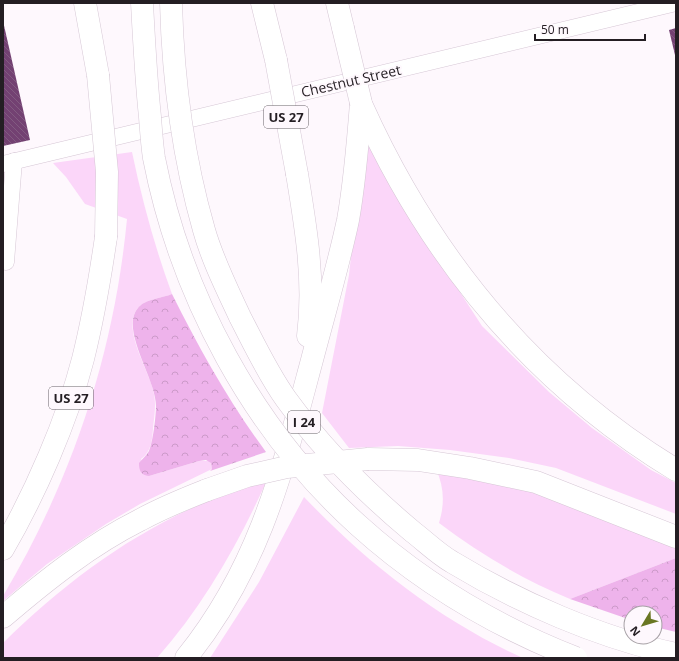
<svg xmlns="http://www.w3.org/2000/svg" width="679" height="661" font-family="'Open Sans',sans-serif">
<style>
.green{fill:#fbd6f9}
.forest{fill:url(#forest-crowns)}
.building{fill:url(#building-back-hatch)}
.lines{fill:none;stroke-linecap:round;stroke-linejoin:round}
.minor-casing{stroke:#d6c7d5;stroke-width:17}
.highway-casing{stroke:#d6c7d5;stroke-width:23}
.minor{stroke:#fff;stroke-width:16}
.highway{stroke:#fff;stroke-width:22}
.highway-bridge-casing{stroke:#d6c7d5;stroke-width:23;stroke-linecap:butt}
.highway-bridge{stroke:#fff;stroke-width:22}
.labels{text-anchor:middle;stroke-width:4;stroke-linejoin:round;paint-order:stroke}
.shield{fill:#fef8fd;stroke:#655f64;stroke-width:1}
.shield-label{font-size:13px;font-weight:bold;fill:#241e23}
.street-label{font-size:14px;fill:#241e23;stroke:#fef8fd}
</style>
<defs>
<pattern id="forest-crowns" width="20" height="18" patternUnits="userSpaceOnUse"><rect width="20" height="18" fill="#eeb3eb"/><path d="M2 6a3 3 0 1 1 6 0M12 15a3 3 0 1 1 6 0" fill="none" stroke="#cc9ac9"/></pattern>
<pattern id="building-back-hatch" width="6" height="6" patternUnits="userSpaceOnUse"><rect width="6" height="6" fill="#734172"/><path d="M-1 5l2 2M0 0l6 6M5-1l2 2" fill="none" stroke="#825a81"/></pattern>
</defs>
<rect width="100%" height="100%" fill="#fef8fd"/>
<g class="green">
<polygon points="364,134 441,263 482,326 549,392 592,428 651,470 676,483 676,514 556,468 509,458 450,450 398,446 349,448 322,413 349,275"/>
<path d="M132,152C142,200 155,248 172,294C165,297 146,300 141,305C118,323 148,368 153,390C157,404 154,416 153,429C152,441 151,452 141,459L149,476L199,461H209L211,463L212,469L140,504L106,524L47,564L3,601V596C72,480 114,354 127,219L85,204L66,177L53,163Z"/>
<path d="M436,469L506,481L676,546V558L570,599C522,579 480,554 439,523C445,503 444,487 436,469Z"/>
<path d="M267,480C239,543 203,606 157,658H3V643C59,588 119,542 190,509C215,497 241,489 267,480Z"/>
<path d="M304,497C367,563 439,620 523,658H210L259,582Z"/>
</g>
<g class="forest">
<path d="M172,294C200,350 229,402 266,452L210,471L212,469L211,463L206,460L199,461L149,476C141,475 139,471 139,463C142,459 146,456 149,451C153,442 156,416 156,406C156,377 116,325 141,305C146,300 165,297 172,294Z"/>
<polygon points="676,558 676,632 655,627 655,613 631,613 631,620 570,599"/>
</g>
<g class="building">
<polygon points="3,21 30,140 3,146"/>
<polygon points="676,28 676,55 675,55 669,30"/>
</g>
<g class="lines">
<defs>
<g id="minor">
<polyline points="3,164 676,3"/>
<polyline points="6,262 14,161"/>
</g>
<g id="highway">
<polyline points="85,3 98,75"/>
<polyline points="262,3 276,60"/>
<polyline points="337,3 343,28"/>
<path d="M362,106C430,257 533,383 676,470"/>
<path d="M297,174C306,228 315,281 308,336"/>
<polyline points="368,459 418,460 470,468 536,482 676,537"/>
<path d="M3,549C35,494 67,421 83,359C93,319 100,278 106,237"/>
<path d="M3,617C45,581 90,545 140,520C162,508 184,499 207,490"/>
<path d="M186,658C260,566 282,472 312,360C324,314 338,267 348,220C355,181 358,142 361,103"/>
</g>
</defs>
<use href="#minor" class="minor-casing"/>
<use href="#highway" class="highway-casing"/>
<use href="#minor" class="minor"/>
<use href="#highway" class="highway"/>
<defs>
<g id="highway-bridge">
<path d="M142,3C144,41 146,79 150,117C151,130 152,145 154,158C181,296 253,430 358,525C421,582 497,627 576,658"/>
<path d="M171,3C173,79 183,157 204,230C212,259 227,289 240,317C254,344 268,374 286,399C323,450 365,492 413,532C426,542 438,554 452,562C518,602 600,638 676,654"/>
<polyline points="343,28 361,103"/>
<polyline points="276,60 297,174"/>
<polyline points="98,75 107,172 106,237"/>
<polyline points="207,490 247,476 287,467 368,459"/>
</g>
</defs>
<use href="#highway-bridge" class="highway-bridge-casing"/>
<use href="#highway-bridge" class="highway-bridge"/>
</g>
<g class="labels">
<g class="shield">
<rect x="264" y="106" width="44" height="22" rx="3"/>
<rect x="49" y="387" width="44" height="22" rx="3"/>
<rect x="288" y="411" width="32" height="22" rx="3"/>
</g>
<g class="shield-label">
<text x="286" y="122">US 27</text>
<text x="71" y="403">US 27</text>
<text x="304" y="427">I 24</text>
</g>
<g class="street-label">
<text transform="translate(351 81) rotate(-13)" y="5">Chestnut Street</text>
</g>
</g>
<rect width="679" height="661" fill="none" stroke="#241e23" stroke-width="8"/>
<g transform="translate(643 625) rotate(232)"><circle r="19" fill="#fef8fd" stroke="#a7a1a6"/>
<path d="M0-3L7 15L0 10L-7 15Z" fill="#697622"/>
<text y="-6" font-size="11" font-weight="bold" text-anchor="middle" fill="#241e23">N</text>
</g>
<path d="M535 34v6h110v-6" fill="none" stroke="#241e23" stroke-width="2"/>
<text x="541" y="34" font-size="12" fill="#241e23" stroke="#fef8fd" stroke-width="3" paint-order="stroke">50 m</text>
</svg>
